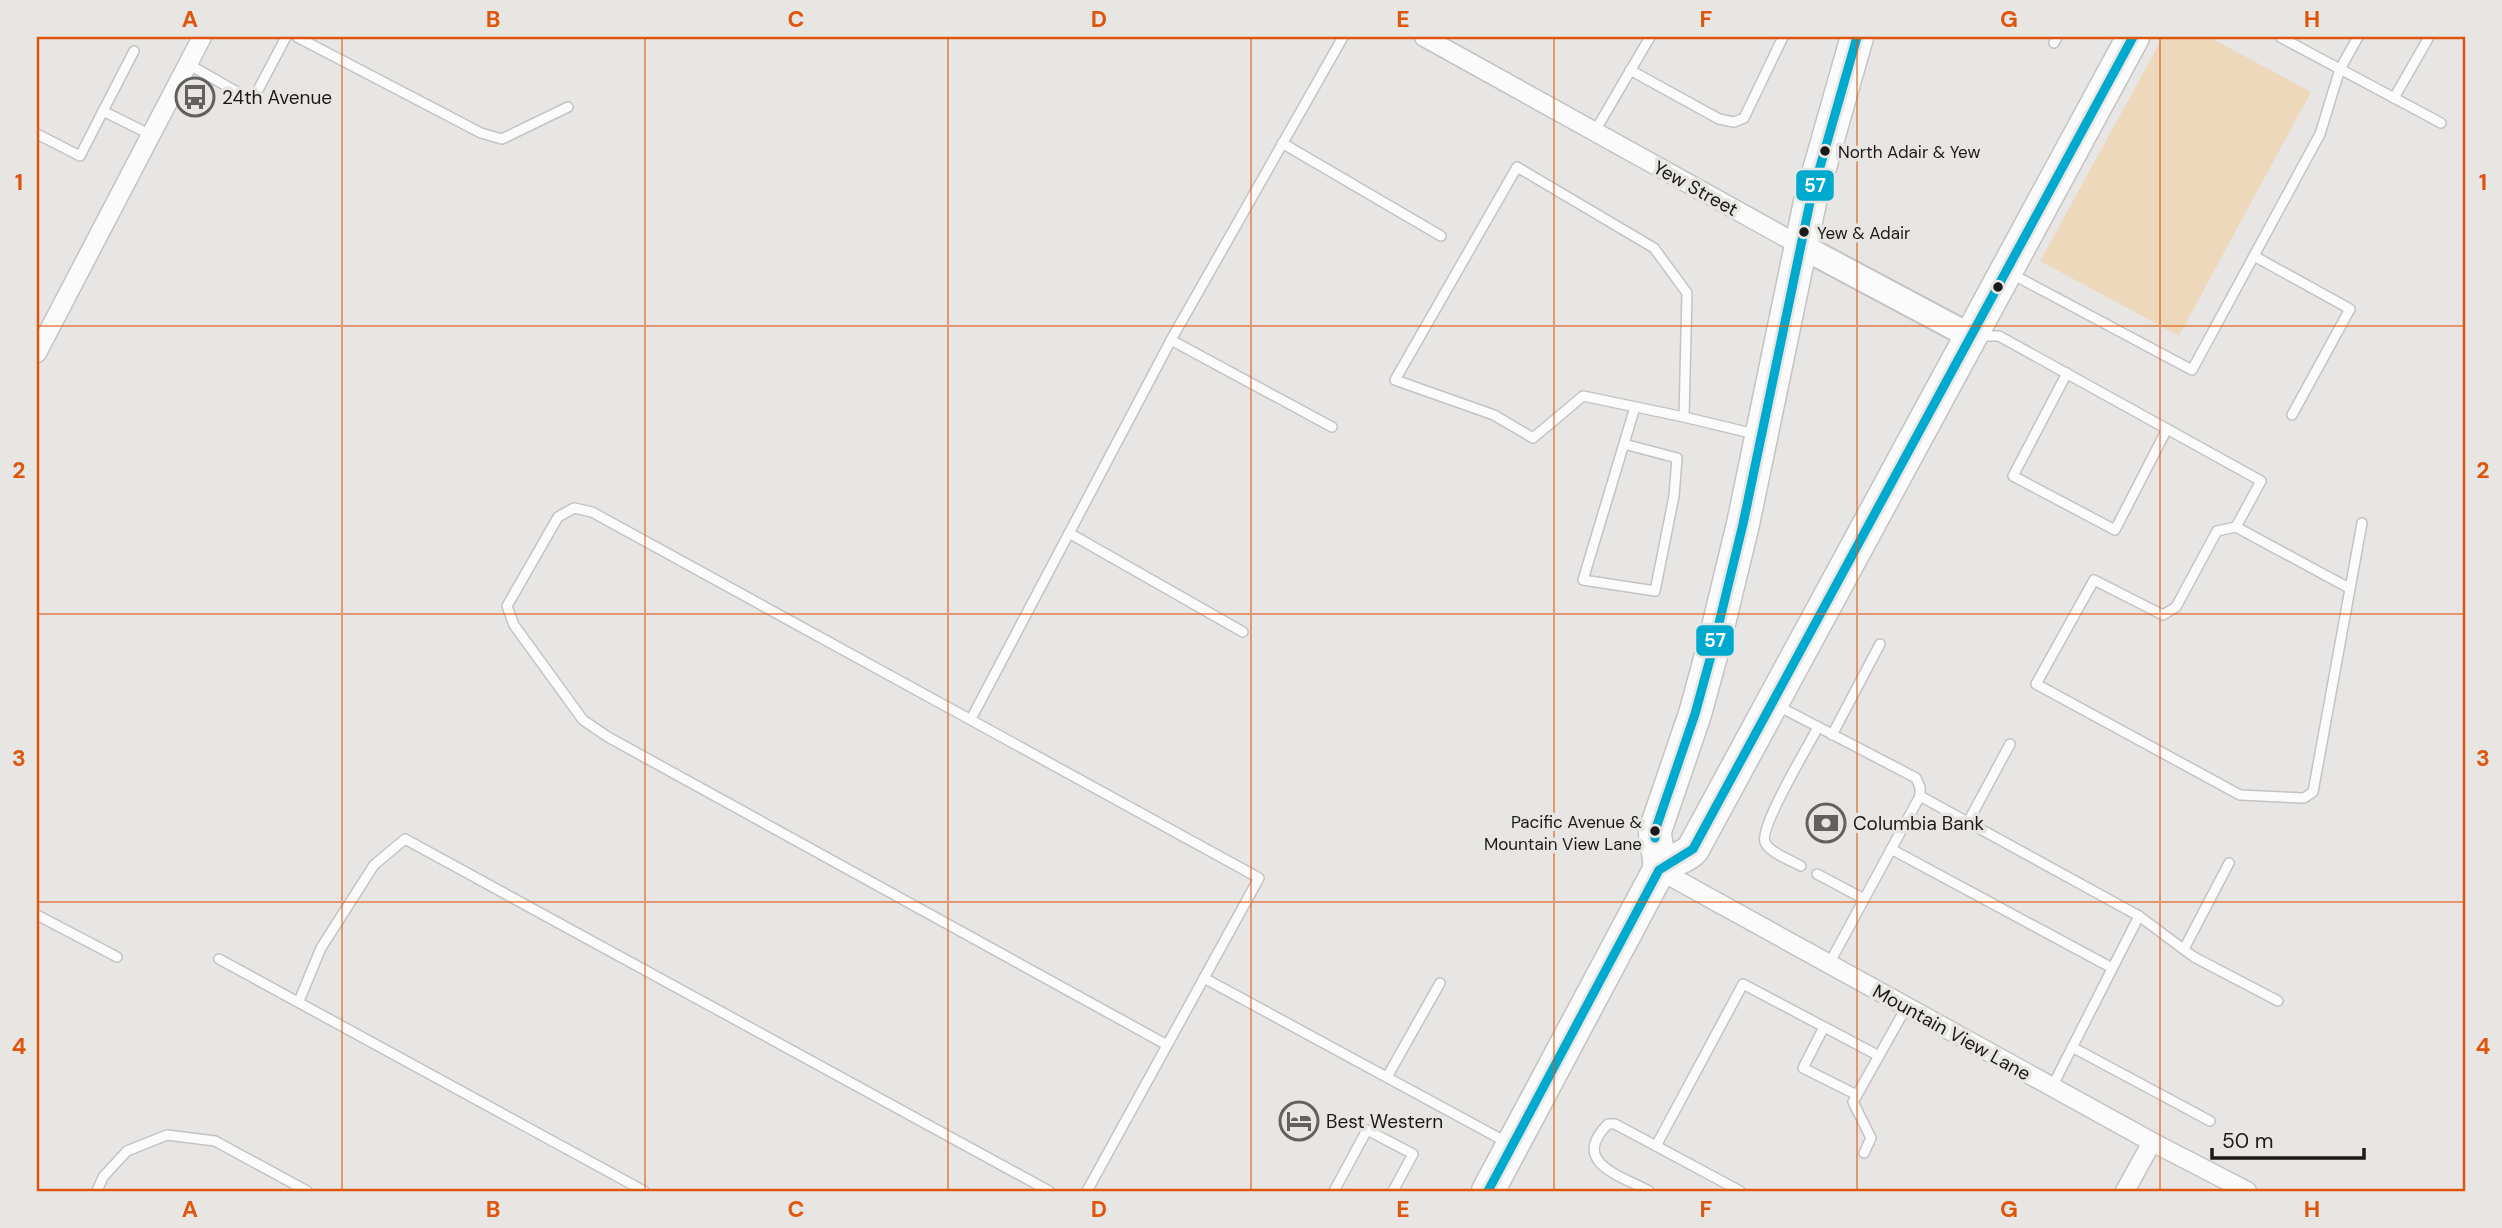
<svg xmlns="http://www.w3.org/2000/svg" width="2502" height="1228" font-family="'DM Sans',sans-serif">
<style>
.green{fill:#eed8bc}
.lines{fill:none;stroke-linecap:round;stroke-linejoin:round}
.lane-casing{stroke:#c4c3c2;stroke-width:12}
.street-casing{stroke:#c4c3c2;stroke-width:21}
.secondary-casing{stroke:#c4c3c2;stroke-width:28}
.highway-casing{stroke:#c4c3c2;stroke-width:35}
.lane{stroke:#fbfbfb;stroke-width:9}
.street{stroke:#fbfbfb;stroke-width:18}
.secondary{stroke:#fbfbfb;stroke-width:24}
.highway{stroke:#fbfbfb;stroke-width:32}
.bus-1-casing{stroke:#e8e6e3;stroke-width:14}
.bus-1{stroke:#00a9ce;stroke-width:9}
.grid{fill:none;stroke:#de560d;stroke-width:2;stroke-opacity:0.55}
.bus-dot{fill:#1b1a19;stroke:#e8e6e3;stroke-width:2.5}
.labels{text-anchor:middle;stroke-width:7;stroke-linejoin:round;paint-order:stroke}
.bus-label{font-size:17px;fill:#1b1a19;stroke:#e8e6e3;text-anchor:start}
.poi-label{font-size:19px;fill:#1b1a19;stroke:#e8e6e3;text-anchor:start}
.street-label{font-size:19px;fill:#1b1a19;stroke:#e8e6e3}
.line-badge{stroke:#e8e6e3;stroke-width:2.5}
.badge-label{font-size:19px;text-anchor:middle;font-weight:bold;fill:#fff}
.neatline{fill:none;stroke:#de560d;stroke-width:2.5}
.grid-label{font-size:23px;text-anchor:middle;font-weight:bold;fill:#de560d}
</style>
<rect width="100%" height="100%" fill="#e7e6e4"/>
<polygon class="green" points="2163,37 2209,37 2311,92 2179,336 2040,261"/>
<g class="lines">
<defs>
<g id="lane">
<polyline points="297,37 481,133 502,139 568,107"/>
<polyline points="2280,37 2441,123"/>
<polyline points="2054,43 2057,37"/>
<polyline points="134,51 103,111 151,135"/>
<polyline points="188,64 244,96 251,96 257,92 286,37"/>
<polyline points="1630,70 1719,119 1734,122 1744,118 1783,37"/>
<polyline points="2394,98 2429,37"/>
<polyline points="1595,131 1650,37"/>
<polyline points="37,134 80,156 103,111"/>
<polyline points="1282,143 1441,236"/>
<polyline points="2254,256 2350,309 2292,415"/>
<polyline points="2010,273 2192,370 2320,134 2340,69 2358,37"/>
<polyline points="1979,336 1999,336 2261,481 2236,527 2217,531 2176,607 2163,615 2094,580 2036,684 2240,795 2304,798 2313,792 2362,523"/>
<polyline points="1171,340 1332,427"/>
<polyline points="2067,373 2013,476 2115,530 2167,429"/>
<polyline points="1684,417 1583,396 1533,438 1494,415 1395,380 1517,167 1654,248 1687,293 1684,417 1755,434"/>
<polyline points="1624,444 1677,458 1674,496 1655,591 1583,580 1635,407"/>
<polyline points="2236,527 2349,588"/>
<polyline points="1069,533 1243,632"/>
<polyline points="1776,705 1916,778 1920,787 1920,796"/>
<polyline points="971,719 1171,340 1343,37"/>
<polyline points="1832,735 1880,644"/>
<polyline points="1968,822 2010,744"/>
<polyline points="1891,849 2112,968"/>
<path d="M1801,866C1791,860 1769,853 1765,842C1759,827 1809,745 1818,727"/>
<polyline points="1817,874 1864,899"/>
<polyline points="37,915 117,957"/>
<polyline points="2184,949 2229,863"/>
<polyline points="219,959 644,1191"/>
<polyline points="1829,964 1920,796 2139,916"/>
<polyline points="1204,978 1508,1143"/>
<polyline points="299,1001 321,948 374,865 405,839 1049,1191"/>
<polyline points="1824,1027 1803,1068 1857,1095"/>
<polyline points="2072,1047 2210,1121"/>
<polyline points="1387,1077 1440,983"/>
<polyline points="2052,1087 2139,916 2194,957 2278,1001"/>
<polyline points="1656,1146 1743,984 1879,1056"/>
<polyline points="1864,1153 1871,1138 1853,1102 1907,1006"/>
<polyline points="97,1191 103,1177 127,1151 167,1135 215,1141 307,1191"/>
<polyline points="1087,1191 1259,878 592,512 574,508 558,517 507,606 514,625 583,720 608,737 1167,1045"/>
<polyline points="1334,1191 1367,1130 1413,1154 1393,1191"/>
<path d="M1649,1191C1619,1175 1570,1162 1608,1124H1615L1740,1191"/>
</g>
<g id="street">
<polyline points="1424,37 1801,246"/>
<polyline points="37,353 202,37"/>
<polyline points="1659,870 2152,1142 2247,1191"/>
<polyline points="2125,1191 2152,1142"/>
</g>
<polyline id="secondary" points="1801,246 1970,336"/>
<g id="highway">
<path d="M1659,870C1661,856 1655,845 1655,831L1695,714L1712,652L1743,524L1810,202L1857,37"/>
<path d="M1488,1191L1659,870C1669,859 1683,860 1693,849L2133,37"/>
</g>
</defs>
<use href="#lane" class="lane-casing"/>
<use href="#street" class="street-casing"/>
<use href="#secondary" class="secondary-casing"/>
<use href="#highway" class="highway-casing"/>
<use href="#lane" class="lane"/>
<use href="#street" class="street"/>
<use href="#secondary" class="secondary"/>
<use href="#highway" class="highway"/>
<defs>
<g id="bus-1">
<polyline points="1655,838 1655,831 1695,714 1712,652 1743,524 1810,202 1857,37"/>
<polyline points="1488,1191 1659,870 1693,849 2133,37"/>
</g>
</defs>
<use href="#bus-1" class="bus-1-casing"/>
<use href="#bus-1" class="bus-1"/>
</g>
<path class="grid" d="M342,37V1191M645,37V1191M948,37V1191M1251,37V1191M1554,37V1191M1857,37V1191M2160,37V1191M37,326H2465M37,614H2465M37,902H2465"/>
<defs>
<symbol id="bus-ring" viewBox="-11 -11 22 22"><circle r="9.5" fill="#e8e6e3" stroke="#626160" stroke-width="1.5"/><path d="M-5-6H5V4H4V6H2V4H-2V6H-4V4H-5ZM-3.5-4V0h7V-4ZM-3.5 1.2v1.5H-2V1.2ZM2 1.2v1.5H3.5V1.2Z" fill="#626160"/></symbol>
<symbol id="bank-ring" viewBox="-11 -11 22 22"><circle r="9.5" fill="#e8e6e3" stroke="#626160" stroke-width="1.5"/><path d="M-6-4H6V4H-6ZM0-2.3a2.3 2.3 0 1 0 0 4.6a2.3 2.3 0 1 0 0-4.6Z" fill="#626160"/></symbol>
<symbol id="hotel-ring" viewBox="-11 -11 22 22"><circle r="9.5" fill="#e8e6e3" stroke="#626160" stroke-width="1.5"/><path d="M-6-4.5h1.5V1H6V5H4.5V3h-9V5H-6ZM-4 0a1.8 1.8 0 1 1 3.6 0ZM.5 0V-2.5h3Q6-2.5 6 0Z" fill="#626160"/></symbol>
</defs>
<g fill-rule="evenodd">
<use href="#bus-ring" x="173" y="75" width="44" height="44"/>
<use href="#bank-ring" x="1804" y="801" width="44" height="44"/>
<use href="#hotel-ring" x="1277" y="1099" width="44" height="44"/>
</g>
<g class="bus-dot">
<circle cx="1825" cy="151" r="6"/>
<circle cx="1804" cy="232" r="6"/>
<circle cx="1998" cy="287" r="6"/>
<circle cx="1655" cy="831" r="6"/>
</g>
<g class="labels">
<g class="bus-label">
<text x="1838" y="158">North Adair &amp; Yew</text>
<text x="1817" y="239">Yew &amp; Adair</text>
<text x="1642" y="828" text-anchor="end">Pacific Avenue &amp;<tspan x="1642" dy="22">Mountain View Lane</tspan></text>
</g>
<g class="poi-label">
<text x="222" y="104">24th Avenue</text>
<text x="1853" y="830">Columbia Bank</text>
<text x="1326" y="1128">Best Western</text>
</g>
<g class="street-label">
<text transform="translate(1696 188) rotate(29)" y="7">Yew Street</text>
<text transform="translate(1952 1032) rotate(29)" y="7">Mountain View Lane</text>
</g>
</g>
<g class="line-badge">
<rect x="1795" y="169" width="40" height="33" rx="7" fill="#00a9ce"/>
<rect x="1695" y="624" width="40" height="33" rx="7" fill="#00a9ce"/>
</g>
<g class="badge-label">
<text x="1815" y="192">57</text>
<text x="1715" y="647">57</text>
</g>
<rect width="2502" height="1228" fill="none" stroke="#e8e6e3" stroke-width="77"/>
<path d="M2212 1148v10h152v-10" fill="none" stroke="#1b1a19" stroke-width="3.5"/>
<text x="2222" y="1148" font-size="21" fill="#1b1a19" stroke="#e8e6e3" stroke-width="5" paint-order="stroke">50 m</text>
<rect x="38" y="38" width="2426" height="1152" class="neatline"/>
<g class="grid-label">
<text x="190" y="27">A</text>
<text x="493" y="27">B</text>
<text x="796" y="27">C</text>
<text x="1099" y="27">D</text>
<text x="1403" y="27">E</text>
<text x="1706" y="27">F</text>
<text x="2009" y="27">G</text>
<text x="2312" y="27">H</text>
<text x="19" y="190">1</text>
<text x="2483" y="190">1</text>
<text x="19" y="478">2</text>
<text x="2483" y="478">2</text>
<text x="19" y="766">3</text>
<text x="2483" y="766">3</text>
<text x="19" y="1054">4</text>
<text x="2483" y="1054">4</text>
<text x="190" y="1217">A</text>
<text x="493" y="1217">B</text>
<text x="796" y="1217">C</text>
<text x="1099" y="1217">D</text>
<text x="1403" y="1217">E</text>
<text x="1706" y="1217">F</text>
<text x="2009" y="1217">G</text>
<text x="2312" y="1217">H</text>
</g>
</svg>
